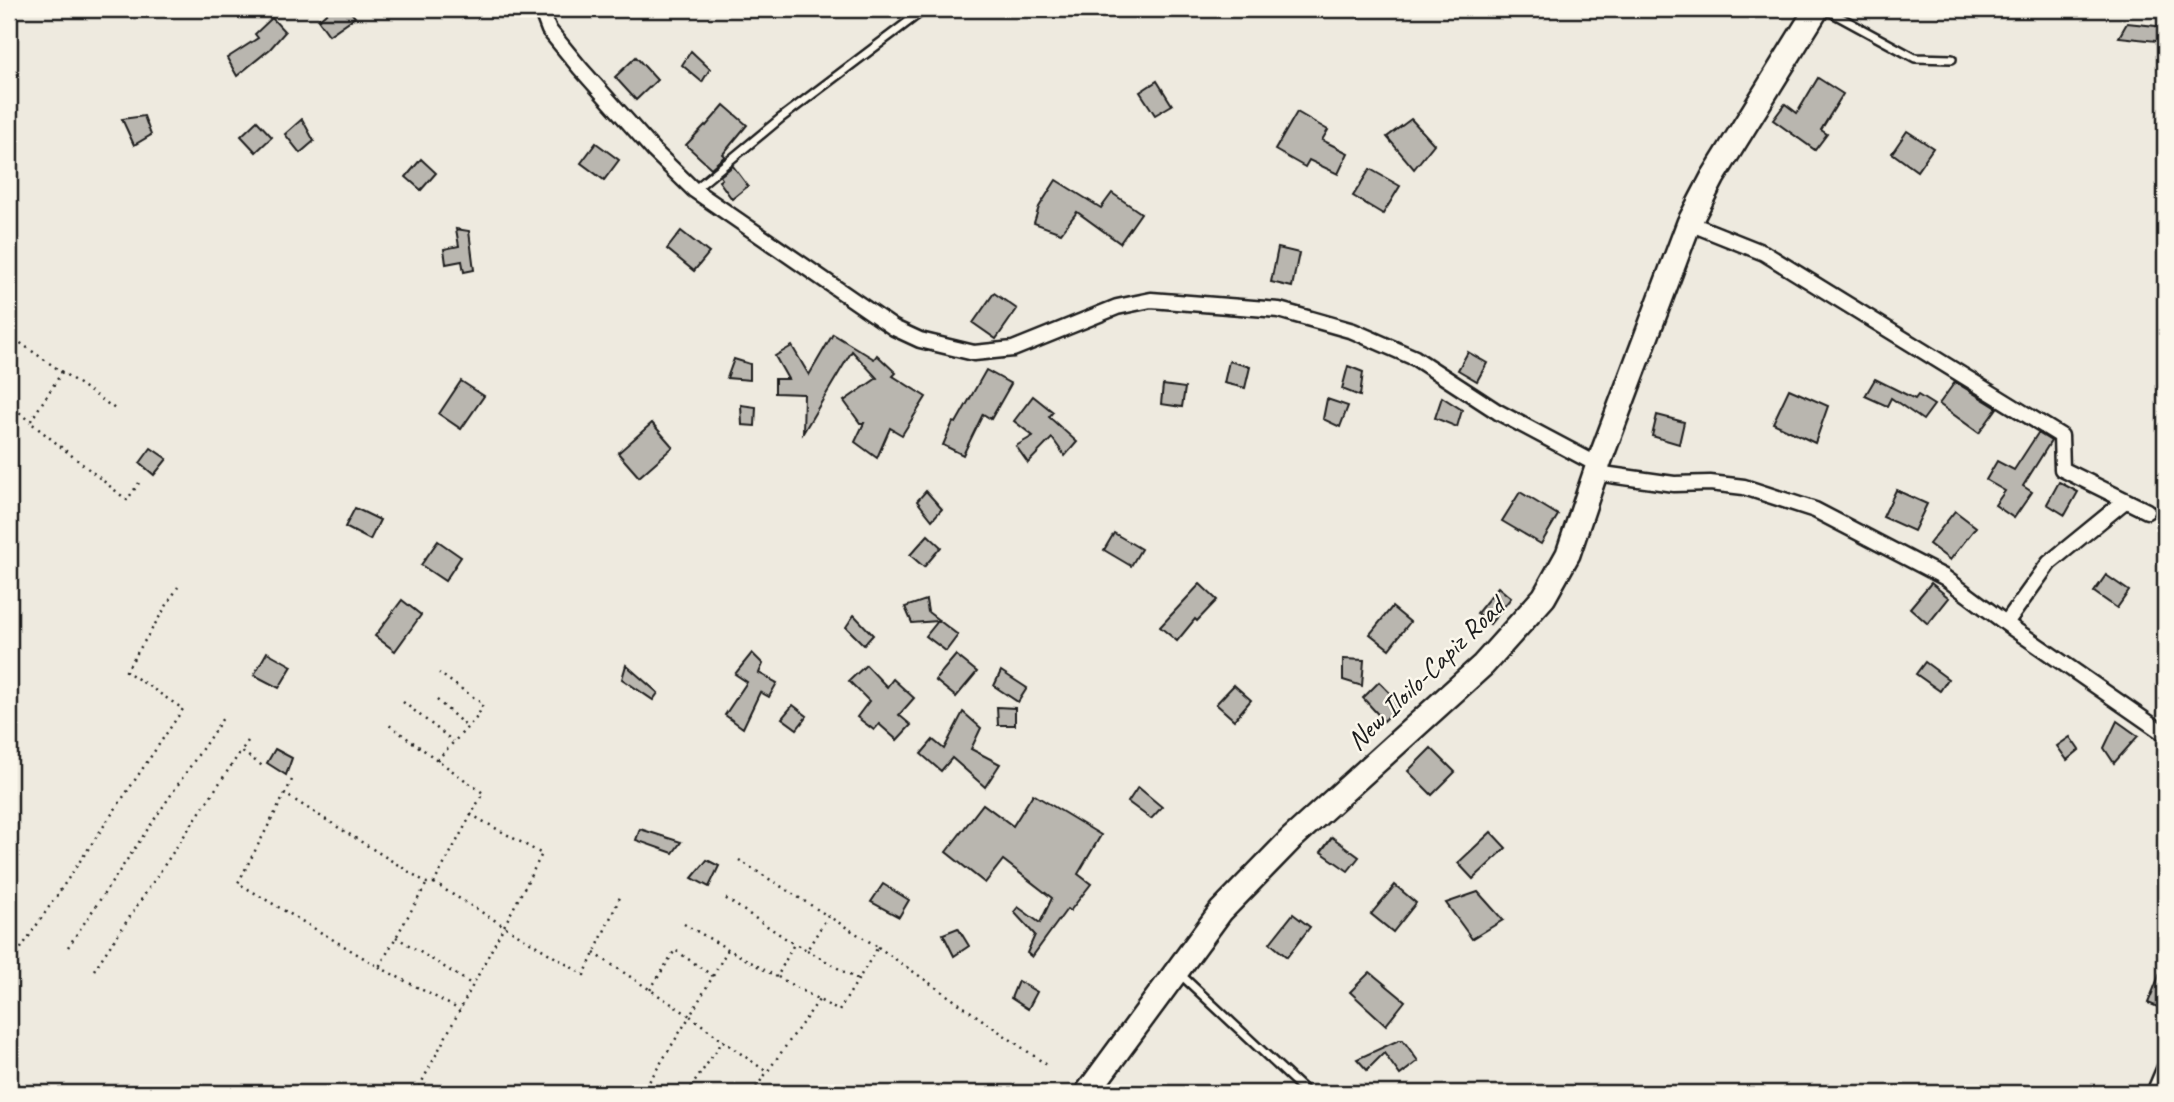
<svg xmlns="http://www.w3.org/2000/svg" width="2174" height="1102" font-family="Caveat,sans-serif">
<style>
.building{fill:#b9b6af;stroke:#1c1c1c;stroke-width:2}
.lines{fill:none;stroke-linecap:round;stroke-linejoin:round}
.service-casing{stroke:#1c1c1c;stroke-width:12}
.minor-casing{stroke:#1c1c1c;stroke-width:19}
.trunk-casing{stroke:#1c1c1c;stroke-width:28}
.path{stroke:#1c1c1c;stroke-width:2.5;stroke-dasharray:2 5;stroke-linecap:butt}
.service{stroke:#fbf7ec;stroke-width:7}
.minor{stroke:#fbf7ec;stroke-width:14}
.trunk{stroke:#fbf7ec;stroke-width:23}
.labels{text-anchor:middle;stroke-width:5;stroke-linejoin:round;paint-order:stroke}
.street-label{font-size:28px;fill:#1c1c1c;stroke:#fbf7ec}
</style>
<rect width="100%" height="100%" fill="#eeeadf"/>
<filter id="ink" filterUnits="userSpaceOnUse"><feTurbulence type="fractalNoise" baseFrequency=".0143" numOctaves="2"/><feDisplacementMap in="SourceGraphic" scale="14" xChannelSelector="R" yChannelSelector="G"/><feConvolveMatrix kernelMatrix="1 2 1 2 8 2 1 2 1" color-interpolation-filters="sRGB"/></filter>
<g filter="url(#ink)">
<g class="building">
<polygon points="331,9 348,9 355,17 329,35 318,20"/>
<polygon points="272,18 285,32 270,49 237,76 227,58 258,38 255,34"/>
<polygon points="2127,23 2165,27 2165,42 2119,37"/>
<polygon points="691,51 710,69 702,82 682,65"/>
<polygon points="636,57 657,80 636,100 615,77"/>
<polygon points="1818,78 1843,94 1821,130 1827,134 1815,150 1773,120 1785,104 1797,113"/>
<polygon points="1157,81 1172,105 1155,115 1140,92"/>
<polygon points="724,105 747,125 723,154 725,156 711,168 686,145 705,125 706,126"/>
<polygon points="1297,112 1328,130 1322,140 1348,153 1338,174 1309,160 1305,167 1275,150"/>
<polygon points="144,116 151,135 134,145 122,119"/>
<polygon points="302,119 314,141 300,153 285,134"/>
<polygon points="1411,119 1434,144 1414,169 1387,137"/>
<polygon points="257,121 272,137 256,152 241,136"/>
<polygon points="1907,131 1933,148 1917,171 1892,153"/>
<polygon points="596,143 619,160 604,180 581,163"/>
<polygon points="421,159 436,173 421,190 406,177"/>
<polygon points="733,166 748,186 732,199 719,181 722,179 720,176"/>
<polygon points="1370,169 1400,186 1383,214 1353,196"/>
<polygon points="1056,180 1101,208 1112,193 1141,213 1120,243 1077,212 1061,233 1034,223 1039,207"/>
<polygon points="456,229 469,231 474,270 464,272 462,261 446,264 444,249 459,246"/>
<polygon points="681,231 709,253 694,271 667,249"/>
<polygon points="1278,248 1299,253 1292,287 1271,282"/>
<polygon points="994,293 1017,309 996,339 973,323"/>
<polygon points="833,334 874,359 877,355 896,373 893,376 926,397 902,435 890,428 877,458 855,442 864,423 860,423 844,401 877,378 852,351 803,433 804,394 775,393 775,379 788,379 775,356 792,346 809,375"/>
<polygon points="1468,352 1487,363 1477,381 1458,370"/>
<polygon points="734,359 750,364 750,380 727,378"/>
<polygon points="1229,361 1250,367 1245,388 1224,383"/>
<polygon points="1348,366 1363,372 1360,396 1342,389"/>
<polygon points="986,370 1011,384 991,419 983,414 963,455 943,445 953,422 956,423"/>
<polygon points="1875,379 1915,399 1918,395 1934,405 1923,420 1891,398 1887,406 1865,396"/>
<polygon points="461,381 484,396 461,429 439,414"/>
<polygon points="1955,382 1997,408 1979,433 1939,404"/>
<polygon points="1163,385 1185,388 1182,407 1161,404"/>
<polygon points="1789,389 1828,406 1815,443 1773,423"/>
<polygon points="1033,396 1053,412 1049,417 1077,442 1065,456 1052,438 1028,463 1016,446 1033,436 1014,421"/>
<polygon points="1442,397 1462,410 1457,427 1435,418"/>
<polygon points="1327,399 1348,406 1340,427 1323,419"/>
<polygon points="741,405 756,407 755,426 742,425"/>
<polygon points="1657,415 1684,422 1679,444 1652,436"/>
<polygon points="652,423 673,447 639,477 618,453"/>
<polygon points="2038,433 2051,441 2023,486 2032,492 2014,518 1995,505 2005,491 1986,480 1997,461 2014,470"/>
<polygon points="151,448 167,459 154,475 140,463"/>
<polygon points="2059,482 2078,492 2065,515 2047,504"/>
<polygon points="1896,490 1927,504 1914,531 1883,517"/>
<polygon points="926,491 942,509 932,520 917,501"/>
<polygon points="1520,492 1558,515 1541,544 1502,521"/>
<polygon points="355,508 380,520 370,540 345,527"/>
<polygon points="1955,511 1976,527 1950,560 1929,544"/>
<polygon points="1114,533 1141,549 1131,566 1104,550"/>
<polygon points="928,535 941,547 924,567 910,555"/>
<polygon points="438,541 461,557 445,581 421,565"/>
<polygon points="2106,575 2129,591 2117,608 2094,592"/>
<polygon points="1931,583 1949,598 1928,624 1910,608"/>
<polygon points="1200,584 1217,600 1197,621 1195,619 1177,641 1160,627"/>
<polygon points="1498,587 1511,598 1490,624 1477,613"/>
<polygon points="402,600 421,615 395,651 375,636"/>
<polygon points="926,600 928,612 958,635 946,651 926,636 938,621 912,623 905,607"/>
<polygon points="1392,607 1410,622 1389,649 1370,634"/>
<polygon points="854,615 873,635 864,645 846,627"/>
<polygon points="267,652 292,666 279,688 254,675"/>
<polygon points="752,653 763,664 759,673 777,683 769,697 760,692 743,728 725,715 747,682 735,674"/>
<polygon points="956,655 977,672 956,697 935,680"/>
<polygon points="1343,659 1364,660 1362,686 1343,680"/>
<polygon points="1925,662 1948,679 1940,691 1916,674"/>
<polygon points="626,665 658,693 653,700 622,679"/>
<polygon points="866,665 887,687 893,679 914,698 899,715 911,725 897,740 879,724 874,730 857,717 869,701 849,681"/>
<polygon points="1001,671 1027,688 1018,702 994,686"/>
<polygon points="1379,682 1401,704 1384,721 1363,698"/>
<polygon points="1234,685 1251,700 1234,720 1216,704"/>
<polygon points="793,705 807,716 797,729 782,718"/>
<polygon points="997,707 1015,708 1015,725 998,725"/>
<polygon points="963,712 981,728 971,749 1000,764 985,787 952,758 941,771 921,754 933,740 944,749"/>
<polygon points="2117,721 2138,736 2114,763 2104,748"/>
<polygon points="2070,737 2079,750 2067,760 2057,746"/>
<polygon points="1431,748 1455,772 1432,795 1408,771"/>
<polygon points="275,749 292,758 286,775 267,763"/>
<polygon points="1138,787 1162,807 1151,819 1128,802"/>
<polygon points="1033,794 1101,835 1078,874 1091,884 1070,911 1067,909 1032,957 1027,953 1035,935 1014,912 1018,907 1040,923 1052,898 1003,860 985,883 946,852 983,804 1013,826"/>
<polygon points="640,829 681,842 673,853 636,840"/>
<polygon points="1491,832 1506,848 1473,879 1458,863"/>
<polygon points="1332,837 1359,857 1348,871 1321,852"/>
<polygon points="707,860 719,866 709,887 692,878"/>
<polygon points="883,884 909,900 899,917 871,902"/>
<polygon points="1395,885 1416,903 1393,932 1371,914"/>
<polygon points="1478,892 1503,920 1472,939 1446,903"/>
<polygon points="1293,914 1310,927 1287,957 1270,943"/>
<polygon points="958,928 969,946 954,956 943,934"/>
<polygon points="2165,961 2165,1010 2148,1003"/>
<polygon points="1370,972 1405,1001 1386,1025 1350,992"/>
<polygon points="1018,981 1037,992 1028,1009 1011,998"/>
<polygon points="1399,1040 1403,1040 1418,1061 1400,1075 1384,1053 1367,1070 1357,1059"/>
</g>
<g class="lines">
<defs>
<g id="service">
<polyline points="1825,9 1915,58 1952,59"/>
<polyline points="694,190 781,118 925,9"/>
<polyline points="1180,974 1307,1093"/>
</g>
<g id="minor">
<polyline points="541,9 549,30 580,68 654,151 694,190 894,328 920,340 974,353 1013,349 1117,307 1151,300 1279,310 1353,331 1415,358 1498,412 1598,465"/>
<polyline points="1689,223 1764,253 2061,436 2062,469 2147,511"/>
<polyline points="1596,473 1674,484 1710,483 1744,487 1815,510 1944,577 2011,627 2165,734"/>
<polyline points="2006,623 2049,563 2125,501"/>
<polyline points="2154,1093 2165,1067"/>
</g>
<polyline id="trunk" points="1087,1093 1221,911 1291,839 1483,665 1544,597 1568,554 1598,465 1689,223 1713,177 1817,9"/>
</defs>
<use href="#service" class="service-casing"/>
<use href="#minor" class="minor-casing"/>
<use href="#trunk" class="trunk-casing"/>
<g class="path">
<polyline points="9,335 118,411"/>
<polyline points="62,372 30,422 127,500 139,483"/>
<polyline points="9,403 30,422"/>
<polyline points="437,700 467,727"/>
<polyline points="403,702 453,741"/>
<polyline points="248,741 241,751 264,767"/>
<polyline points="437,760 478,716 483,704 439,673"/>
<polyline points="292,780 285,794 427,883 434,883 483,793 389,725"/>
<polyline points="285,794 238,883 379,967 427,883"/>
<polyline points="739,860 828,916 807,950 795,944"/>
<polyline points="434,883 584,975 621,895"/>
<polyline points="684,924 777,977 794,944 722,896"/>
<polyline points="396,937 473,985"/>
<polyline points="68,947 223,718"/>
<polyline points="878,947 1047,1065"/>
<polyline points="807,950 858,980"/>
<polyline points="594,953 690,1016 713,976 675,950 650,990"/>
<polyline points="9,966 183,709 126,671 178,587"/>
<polyline points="379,967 460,1010"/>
<polyline points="94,970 241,751"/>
<polyline points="713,976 728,949"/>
<polyline points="778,977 839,1011 878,947 828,916"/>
<polyline points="416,1093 542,854 470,814"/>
<polyline points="642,1093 690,1016 723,1041"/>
<polyline points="687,1093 723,1041 767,1072"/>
<polyline points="752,1093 819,1000"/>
</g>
<use href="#service" class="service"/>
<use href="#minor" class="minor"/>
<use href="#trunk" class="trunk"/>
</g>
</g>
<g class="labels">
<g class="street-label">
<text transform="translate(1425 673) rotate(-44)" y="10">New Iloilo-Capiz Road</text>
</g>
</g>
<rect width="2174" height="1102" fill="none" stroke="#fbf7ec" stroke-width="35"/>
<rect x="18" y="18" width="2139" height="1067" fill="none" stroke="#1c1c1c" stroke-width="2.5" filter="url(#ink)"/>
</svg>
